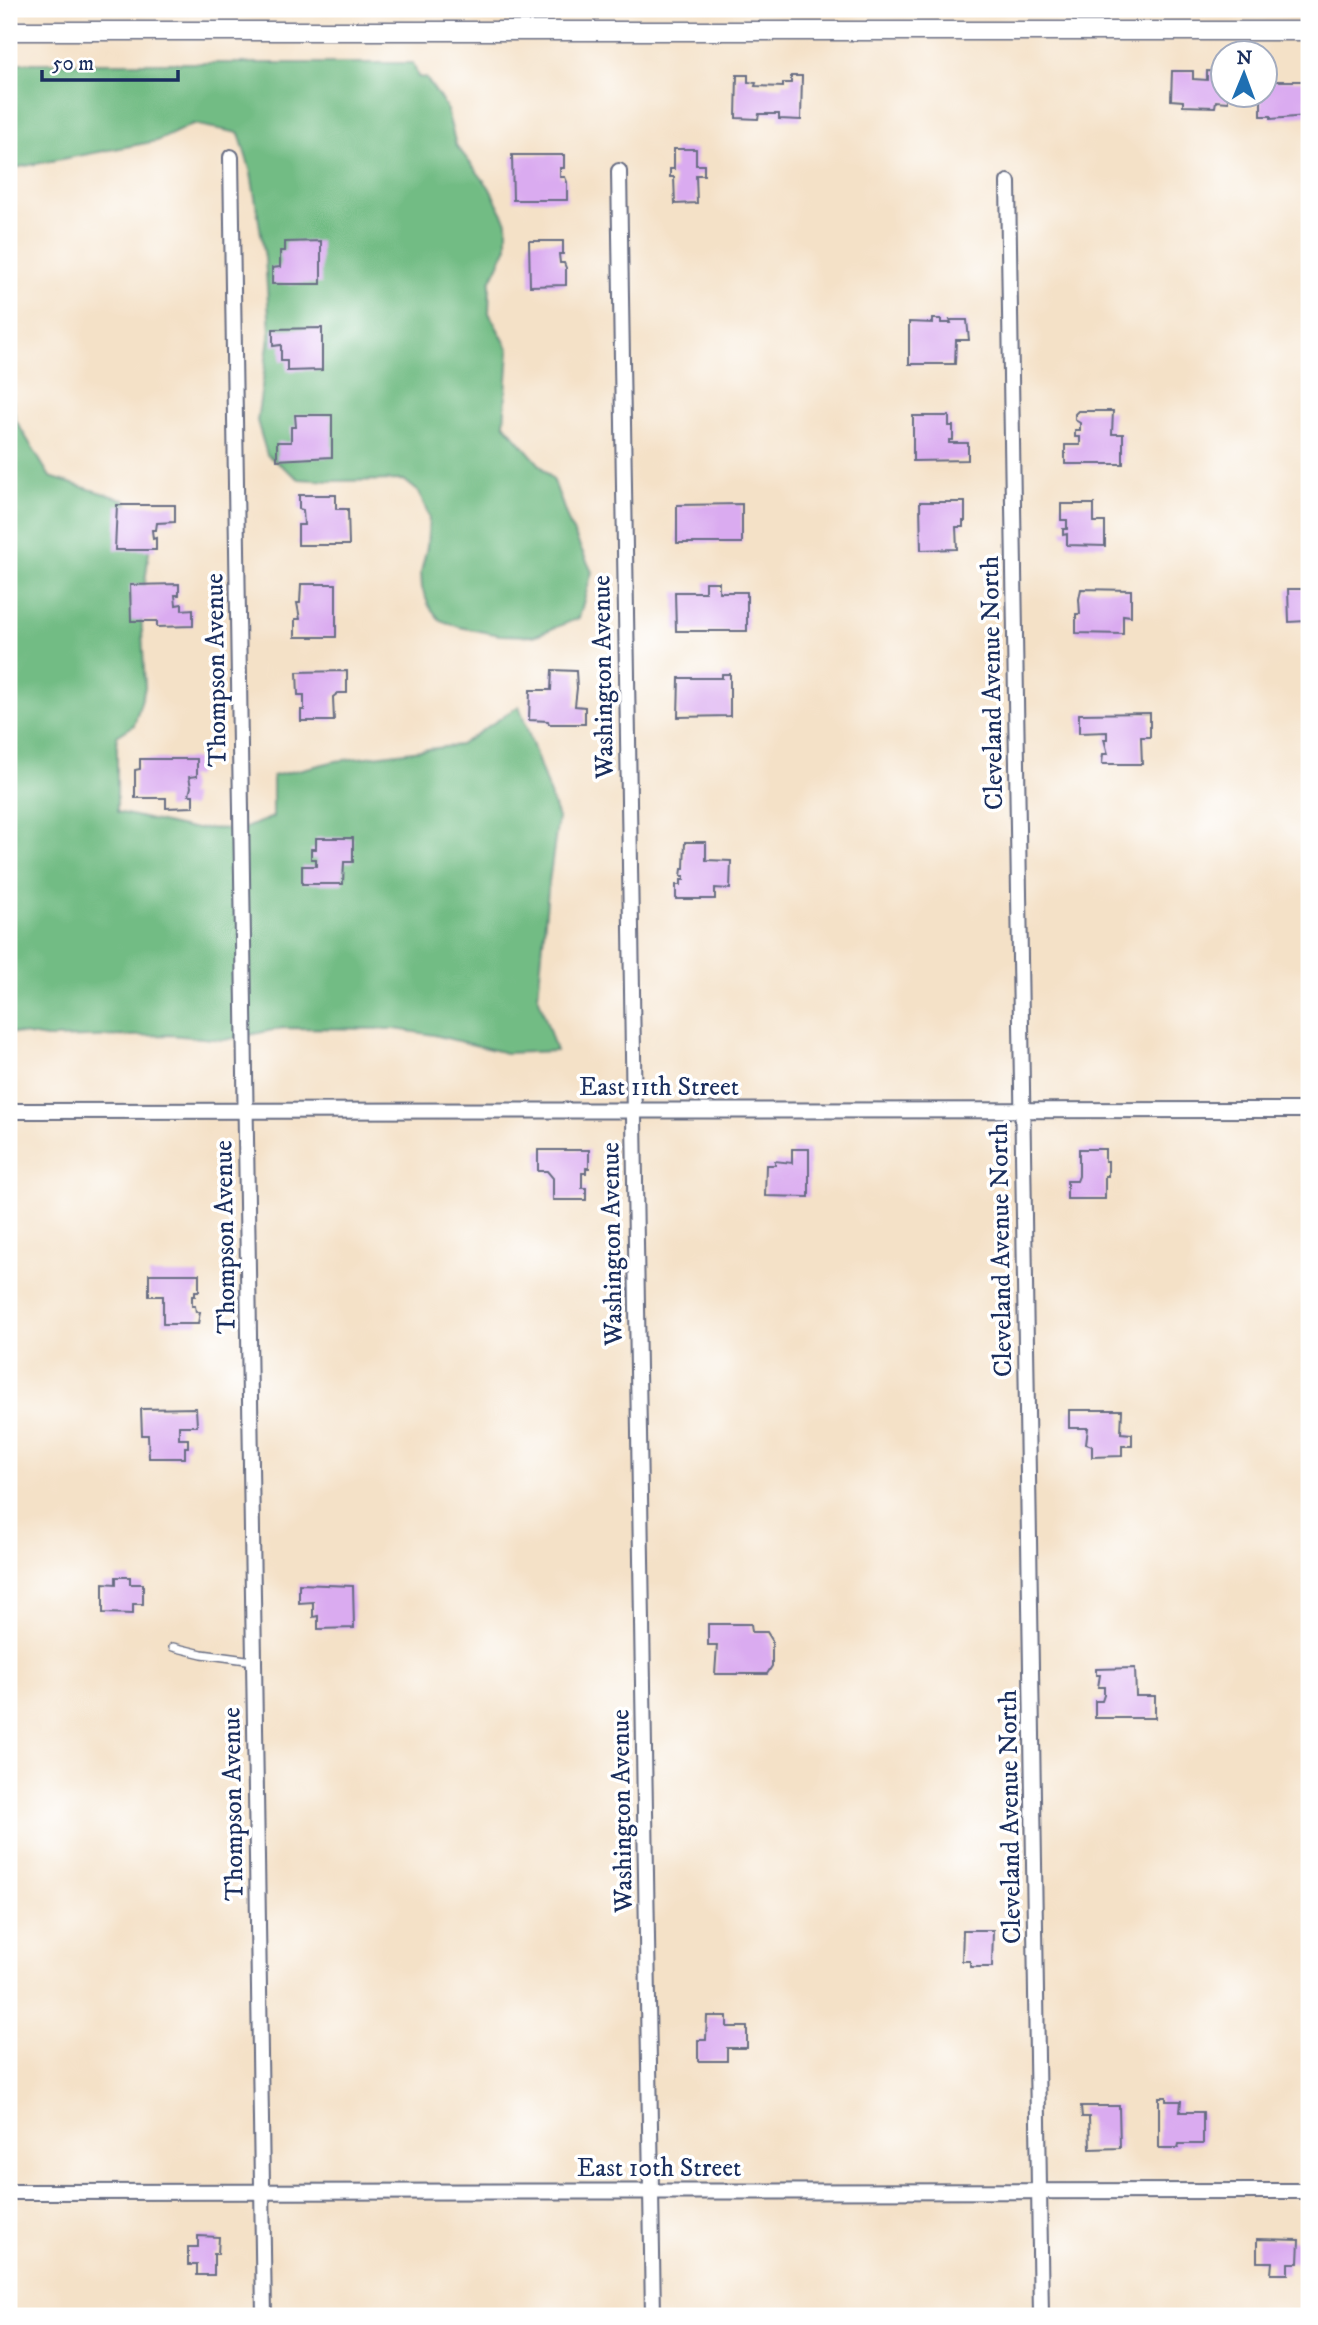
<svg xmlns="http://www.w3.org/2000/svg" width="1318" height="2325" font-family="'IM FELL DW Pica',serif">
<style>
.forest{fill:#72bc84;stroke:#467671;stroke-width:2}
.building{fill:#daabf0}
.lines{fill:none;stroke-linecap:round;stroke-linejoin:round}
.service-casing{stroke:#676d83;stroke-width:10}
.minor-casing{stroke:#676d83;stroke-width:18}
.tertiary-casing{stroke:#676d83;stroke-width:21}
.service{stroke:#fff;stroke-width:7}
.minor{stroke:#fff;stroke-width:14}
.tertiary{stroke:#fff;stroke-width:18}
.labels{text-anchor:middle;stroke-width:7;stroke-linejoin:round;paint-order:stroke}
.street-label{font-size:26px;fill:#1b2f5e;stroke:#fff}
</style>
<rect width="100%" height="100%" fill="#fff"/>
<filter id="ink" filterUnits="userSpaceOnUse"><feTurbulence type="fractalNoise" baseFrequency=".0143" numOctaves="2"/><feDisplacementMap in="SourceGraphic" scale="14" xChannelSelector="R" yChannelSelector="G"/><feConvolveMatrix kernelMatrix="1 2 1 2 8 2 1 2 1" color-interpolation-filters="sRGB"/></filter>
<filter id="wash" filterUnits="userSpaceOnUse"><feTurbulence type="fractalNoise" baseFrequency=".00686" numOctaves="4" result="noise"/><feDisplacementMap in="SourceGraphic" scale="28" xChannelSelector="R" yChannelSelector="G"/><feGaussianBlur stdDeviation="1.57" result="paint"/><feColorMatrix in="noise" values="0 0 0 0 0 0 0 0 0 0 0 0 0 0 0 0 0 1.4 0 .05"/><feComposite in="paint" operator="in"/></filter>
<g filter="url(#wash)">
<rect width="100%" height="100%" fill="#f4e1c7"/>
<g class="forest">
<polygon points="9,63 413,63 418,77 426,78 446,107 456,145 489,187 507,222 507,247 490,282 489,313 509,350 504,424 554,481 569,523 592,572 579,618 534,636 500,635 459,627 440,620 429,606 422,588 421,572 427,547 429,517 419,492 404,480 330,481 299,479 267,455 257,421 270,331 265,258 251,173 239,133 193,124 157,141 9,169"/>
<polygon points="9,380 15,419 50,477 125,500 151,537 141,612 145,688 134,725 117,736 117,812 187,828 243,829 273,817 273,776 336,761 460,745 519,706 558,818 548,889 538,996 556,1051 506,1053 434,1035 395,1029 283,1028 224,1040 170,1035 47,1038 9,1032"/>
</g>
<g id="blocks">
<g class="building">
<polygon points="1172,71 1193,71 1193,79 1207,80 1207,71 1224,72 1224,94 1228,94 1228,102 1216,101 1215,107 1183,106 1183,101 1171,100"/>
<polygon points="737,75 748,75 748,82 756,83 755,86 783,87 783,83 791,83 791,76 802,76 801,120 779,119 779,114 759,114 758,119 736,118"/>
<polygon points="1266,81 1307,81 1307,116 1271,119 1271,116 1261,116 1261,94 1266,94"/>
<polygon points="674,149 696,149 696,165 704,165 704,175 696,175 697,203 675,204 674,177 670,177 670,169 674,169"/>
<polygon points="512,155 564,155 564,168 560,168 560,177 565,177 567,182 567,200 513,200"/>
<polygon points="321,241 321,284 272,284 272,268 280,267 280,251 285,251 285,242"/>
<polygon points="529,241 563,241 563,254 559,254 560,263 564,263 566,268 566,285 530,286"/>
<polygon points="933,319 941,319 941,323 951,323 950,320 967,320 969,340 956,340 955,364 909,364 909,322 933,323"/>
<polygon points="322,328 322,370 287,371 287,361 281,361 281,345 273,346 273,329"/>
<polygon points="1078,411 1113,411 1112,434 1123,434 1123,464 1065,464 1065,445 1080,445 1080,437 1075,437 1075,430 1080,430 1080,423 1075,420 1075,414"/>
<polygon points="295,415 332,415 332,457 277,460 277,442 291,442 291,427 296,427"/>
<polygon points="913,416 949,416 949,426 953,426 953,440 949,440 949,443 968,443 968,460 913,461"/>
<polygon points="299,495 336,495 336,509 348,509 349,545 298,545 298,525 304,525 303,510 299,509"/>
<polygon points="920,502 965,502 965,521 963,521 963,527 956,527 957,549 921,550"/>
<polygon points="742,504 742,543 677,543 677,505"/>
<polygon points="1061,504 1094,504 1094,522 1105,522 1105,546 1067,545 1067,534 1063,535 1063,529 1067,529 1067,520 1061,520"/>
<polygon points="117,505 175,505 175,522 157,523 156,530 152,530 153,539 156,538 156,550 115,550"/>
<polygon points="705,582 719,582 719,592 747,592 747,631 676,631 675,592 705,592"/>
<polygon points="179,584 179,595 175,595 176,605 182,604 182,610 193,609 193,626 157,627 157,621 131,621 130,585"/>
<polygon points="301,584 336,584 336,637 295,637 295,619 300,619 297,603 300,603"/>
<polygon points="1081,589 1131,590 1131,616 1123,615 1123,634 1076,633 1076,614 1080,614 1079,599"/>
<polygon points="1288,589 1309,589 1309,633 1306,633 1306,621 1289,622"/>
<polygon points="552,670 576,671 577,688 575,706 585,707 585,724 549,724 548,721 529,720 530,690 551,690"/>
<polygon points="347,671 347,693 338,693 333,697 334,721 301,721 301,710 304,710 304,695 298,695 297,672"/>
<polygon points="722,674 730,674 730,716 678,717 679,678 722,678"/>
<polygon points="1150,713 1150,737 1141,737 1142,764 1102,764 1103,754 1108,754 1104,739 1107,739 1107,732 1079,733 1079,714"/>
<polygon points="140,759 197,759 197,776 189,777 191,787 189,795 193,795 193,807 166,808 166,798 135,798 135,770 140,769"/>
<polygon points="316,838 353,838 353,862 344,862 343,884 302,884 302,866 316,866 316,859 311,859 311,849 316,849"/>
<polygon points="685,842 706,842 706,860 731,861 730,889 715,888 715,899 676,899 676,885 681,885 681,880 684,880 684,876 681,876 682,869 684,869"/>
<polygon points="792,1149 809,1149 809,1197 765,1196 766,1165 775,1165 775,1161 792,1163"/>
<polygon points="1079,1149 1105,1149 1105,1161 1108,1161 1108,1176 1105,1176 1105,1199 1067,1199 1067,1181 1077,1181 1079,1176"/>
<polygon points="538,1150 589,1150 589,1168 586,1168 586,1173 582,1173 582,1188 586,1188 586,1200 553,1200 553,1178 547,1171 538,1171"/>
<polygon points="149,1274 199,1274 199,1291 195,1291 195,1296 192,1296 192,1306 195,1306 196,1312 200,1312 198,1324 163,1324 163,1296 149,1296"/>
<polygon points="196,1408 197,1426 179,1426 179,1439 188,1439 188,1447 185,1447 185,1458 149,1458 148,1435 142,1435 141,1409"/>
<polygon points="1069,1410 1122,1410 1121,1433 1132,1434 1132,1446 1122,1446 1122,1456 1092,1457 1092,1446 1086,1444 1088,1428 1069,1428"/>
<polygon points="116,1577 130,1577 130,1584 143,1584 143,1604 133,1604 133,1614 103,1613 103,1583 116,1584"/>
<polygon points="299,1584 353,1586 354,1628 318,1629 318,1616 313,1617 313,1602 299,1603"/>
<polygon points="708,1624 751,1624 752,1632 767,1632 772,1640 772,1666 767,1674 715,1674 717,1645 708,1645"/>
<polygon points="1135,1668 1136,1696 1155,1696 1155,1718 1095,1718 1095,1701 1102,1701 1104,1695 1104,1687 1098,1687 1100,1675 1096,1675 1096,1669"/>
<polygon points="963,1930 993,1930 992,1967 970,1967 970,1961 962,1961"/>
<polygon points="707,2016 727,2016 727,2027 747,2027 747,2048 727,2048 727,2061 698,2061 698,2040 706,2040"/>
<polygon points="1159,2097 1166,2097 1166,2101 1181,2101 1180,2112 1203,2112 1203,2144 1179,2144 1178,2148 1159,2148"/>
<polygon points="1081,2106 1119,2106 1120,2148 1090,2149 1089,2117 1082,2117"/>
<polygon points="198,2236 219,2237 218,2254 214,2254 214,2275 197,2275 197,2265 188,2265 188,2247 198,2247"/>
<polygon points="1257,2239 1299,2240 1298,2263 1288,2263 1288,2274 1271,2274 1272,2262 1257,2262"/>
</g>
</g>
</g>
<g filter="url(#ink)">
<use href="#blocks" fill-opacity="0" stroke="#676d83" stroke-width="2"/>
<g class="lines">
<defs>
<polyline id="service" points="173,1647 202,1654 254,1661"/>
<g id="minor">
<polyline points="231,157 264,2316"/>
<polyline points="619,171 653,2316"/>
<polyline points="1008,182 1041,2316"/>
<polyline points="9,1111 1309,1110"/>
<polyline points="9,2192 1309,2191"/>
</g>
<polyline id="tertiary" points="9,31 1309,31"/>
</defs>
<use href="#service" class="service-casing"/>
<use href="#minor" class="minor-casing"/>
<use href="#tertiary" class="tertiary-casing"/>
<use href="#service" class="service"/>
<use href="#minor" class="minor"/>
<use href="#tertiary" class="tertiary"/>
</g>
</g>
<g class="labels">
<g class="street-label">
<text transform="translate(215 670) rotate(-91)" y="9">Thompson Avenue</text>
<text transform="translate(602 677) rotate(-91)" y="9">Washington Avenue</text>
<text transform="translate(991 683) rotate(-91)" y="9">Cleveland Avenue North</text>
<text x="659" y="1095">East 11th Street</text>
<text transform="translate(224 1237) rotate(-91)" y="9">Thompson Avenue</text>
<text transform="translate(611 1244) rotate(-91)" y="9">Washington Avenue</text>
<text transform="translate(1000 1250) rotate(-91)" y="9">Cleveland Avenue North</text>
<text transform="translate(232 1804) rotate(-91)" y="9">Thompson Avenue</text>
<text transform="translate(621 1811) rotate(-91)" y="9">Washington Avenue</text>
<text transform="translate(1009 1817) rotate(-91)" y="9">Cleveland Avenue North</text>
<text x="659" y="2176">East 10th Street</text>
</g>
</g>
<rect width="1318" height="2325" fill="none" stroke="#fff" stroke-width="35"/>
<g transform="translate(1244 74) rotate(1)"><circle r="33" fill="#ffffff" stroke="#a4acbf" stroke-width="2"/>
<path d="M0-5L12 26L0 18L-12 26Z" fill="#1f6fb2"/>
<text y="-10" font-size="19" font-weight="bold" text-anchor="middle" fill="#1b2f5e">N</text>
</g>
<path d="M42 70v10h136v-10" fill="none" stroke="#1b2f5e" stroke-width="3.5"/>
<text x="52" y="70" font-size="21" fill="#1b2f5e" stroke="#ffffff" stroke-width="5" paint-order="stroke">50 m</text>
</svg>
